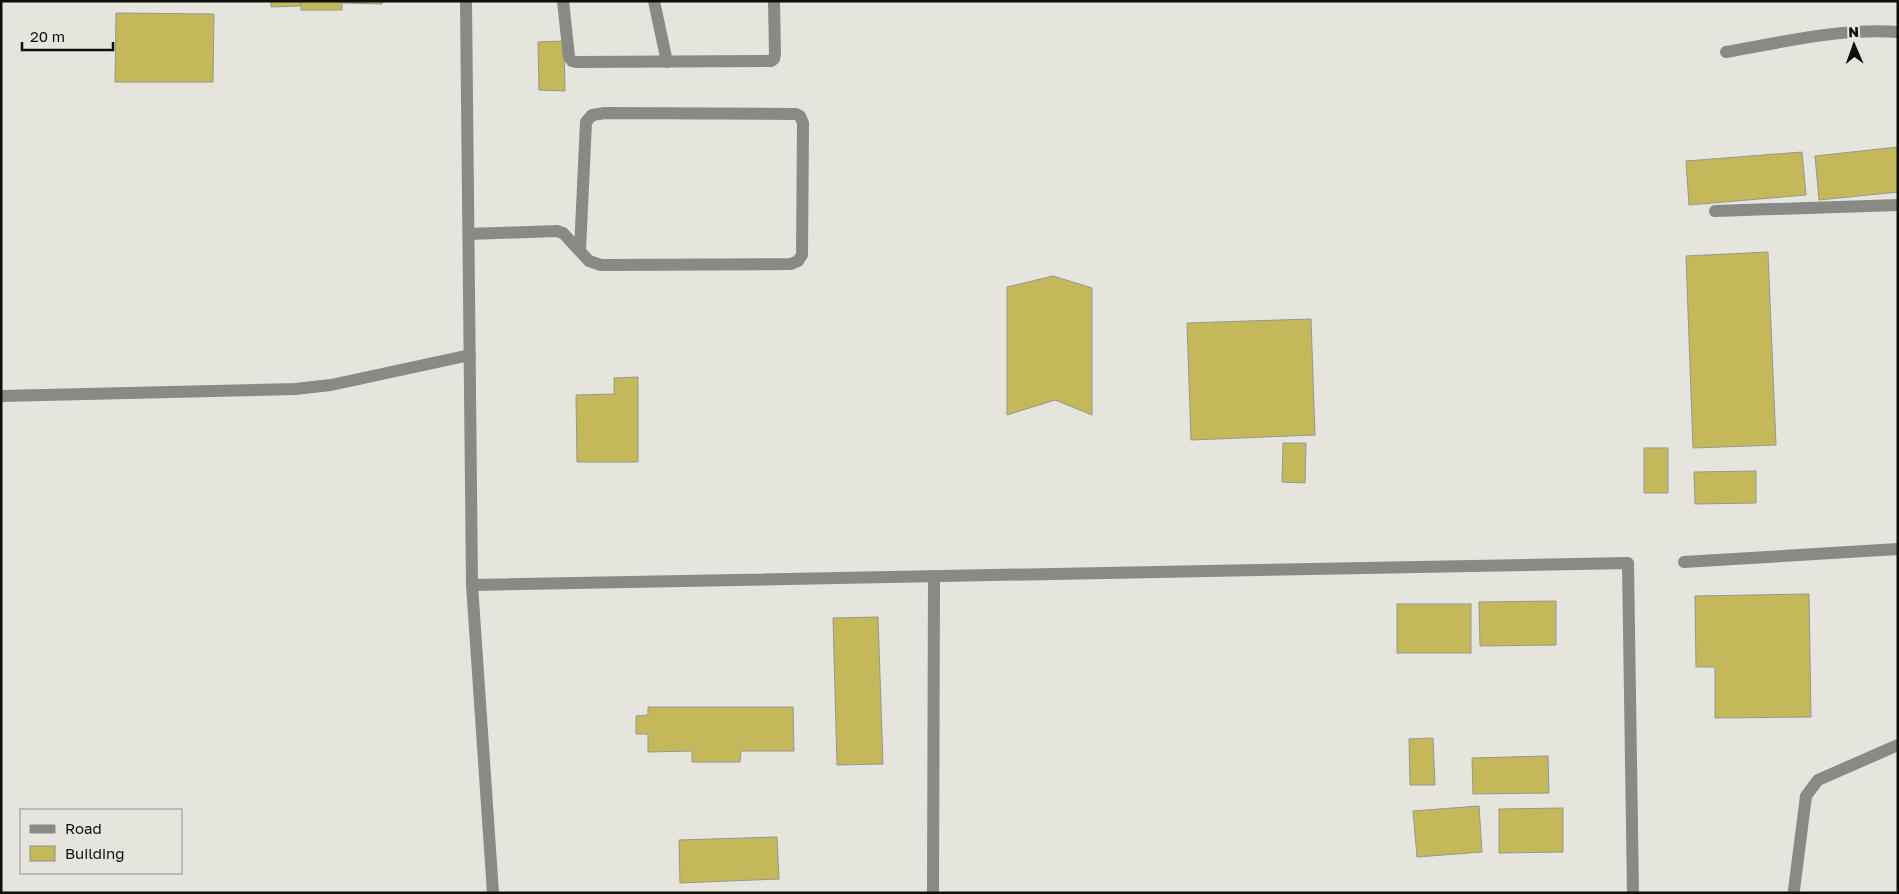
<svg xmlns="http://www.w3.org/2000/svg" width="1899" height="894" font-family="'Golos Text',sans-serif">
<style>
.building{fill:#c4b95a;stroke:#979790}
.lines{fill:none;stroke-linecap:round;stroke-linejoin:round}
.lane{stroke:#898986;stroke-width:12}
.street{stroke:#898986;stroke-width:12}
</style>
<rect width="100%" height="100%" fill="#e5e4dd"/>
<g class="building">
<polygon points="271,1 300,1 300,6 271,7"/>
<rect x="301" y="1" width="41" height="9"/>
<polygon points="343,1 382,1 382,4 343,3"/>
<polygon points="116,13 214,14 213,82 115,82"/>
<polygon points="564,41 565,91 539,90 538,42"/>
<polygon points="1898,147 1898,192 1819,200 1815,156"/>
<polygon points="1802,152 1806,195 1689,205 1686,161"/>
<polygon points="1768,252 1776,445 1693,448 1686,256"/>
<polygon points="1053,276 1092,288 1092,415 1055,400 1007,415 1007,287"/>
<polygon points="1311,319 1315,435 1191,440 1187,323"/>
<polygon points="638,377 638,462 577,462 576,395 614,394 614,378"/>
<polygon points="1283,443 1306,443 1305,483 1282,482"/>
<rect x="1644" y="448" width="24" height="45"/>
<polygon points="1756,471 1756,503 1695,504 1694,472"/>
<polygon points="1809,594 1811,717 1715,718 1715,667 1696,667 1695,596"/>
<polygon points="1556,601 1556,645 1480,646 1479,602"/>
<rect x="1397" y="604" width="74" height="49"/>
<polygon points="878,617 883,764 837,765 833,618"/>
<polygon points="648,707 793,707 794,751 741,751 740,762 692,762 692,751 648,752 648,734 636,734 636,716 648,715"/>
<polygon points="1433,738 1435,785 1410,785 1409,739"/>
<polygon points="1548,756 1549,793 1473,794 1472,758"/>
<polygon points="1479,806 1482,852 1417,857 1413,811"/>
<polygon points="1563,808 1563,852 1499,853 1499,809"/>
<polygon points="777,837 779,879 680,883 679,840"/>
</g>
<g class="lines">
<g class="lane">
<polyline points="563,1 569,57 572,61 576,62 771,61 774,59 775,54 774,1"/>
<polyline points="654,1 667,62"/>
<path d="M1726,52C1783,42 1840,28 1898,32"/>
<polyline points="1715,211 1898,205"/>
<polyline points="469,234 557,231 563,233 589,261 601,265 791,264 798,261 802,255 803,123 800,116 796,114 605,113 592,115 586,122 580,250"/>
<polyline points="1,396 295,389 331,385 470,355"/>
<polyline points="1684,562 1898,549"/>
<polyline points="472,585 1628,563 1633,893"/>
<polyline points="1794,890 1806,796 1818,780 1898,745"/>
<polyline points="933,893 934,576"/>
</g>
<polyline class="street" points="466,1 472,585 493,893"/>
</g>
<rect width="1899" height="894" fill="none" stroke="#0e0e0b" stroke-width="5"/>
<rect x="20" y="809" width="162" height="65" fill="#e5e4dd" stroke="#8f8e89"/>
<rect x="30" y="825" width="25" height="8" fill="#898986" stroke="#8f8e89"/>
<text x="65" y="834" font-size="15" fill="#0e0e0b">Road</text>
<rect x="30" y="846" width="25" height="15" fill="#c4b95a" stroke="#8f8e89"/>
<text x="65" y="859" font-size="15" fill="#0e0e0b">Building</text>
<g transform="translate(1854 45) rotate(358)" stroke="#e5e4dd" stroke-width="4" paint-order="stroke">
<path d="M0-4L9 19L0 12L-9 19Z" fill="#0e0e0b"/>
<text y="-8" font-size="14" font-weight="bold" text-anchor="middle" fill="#0e0e0b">N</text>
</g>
<path d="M22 42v8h91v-8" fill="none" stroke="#0e0e0b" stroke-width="2.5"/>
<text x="30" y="42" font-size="15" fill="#0e0e0b" stroke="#e5e4dd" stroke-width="4" paint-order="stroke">20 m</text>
</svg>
